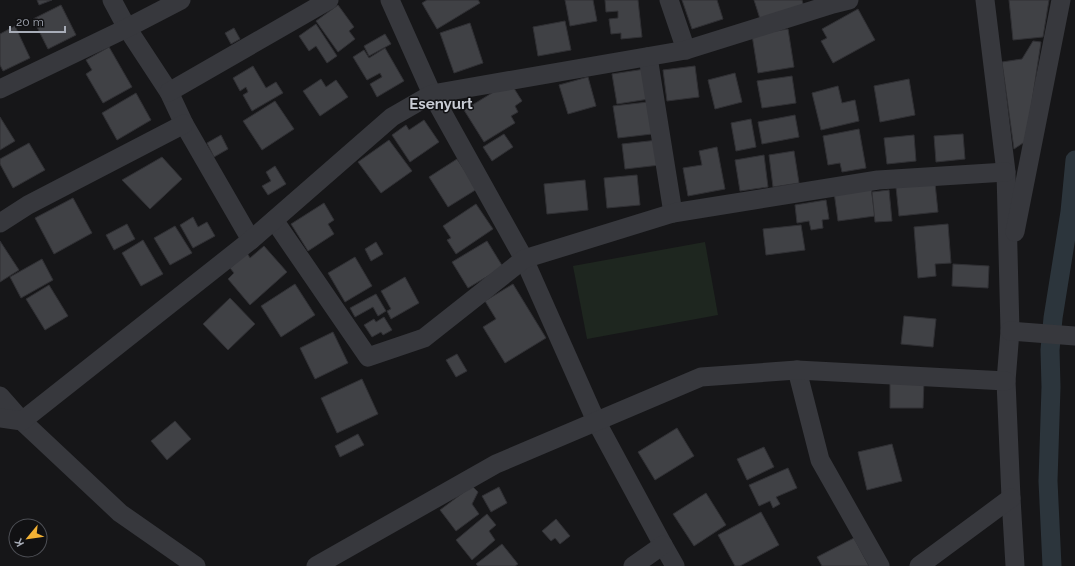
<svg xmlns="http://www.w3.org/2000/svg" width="1075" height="566" font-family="Raleway,sans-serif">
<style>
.green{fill:#1e261f}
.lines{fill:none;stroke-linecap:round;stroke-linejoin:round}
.canal{stroke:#2c353c;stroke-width:19}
.building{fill:#404145;stroke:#303034}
.street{stroke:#37383d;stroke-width:19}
.labels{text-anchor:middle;stroke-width:3;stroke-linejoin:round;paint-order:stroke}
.district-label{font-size:15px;font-weight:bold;fill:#c9ccd4;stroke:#111113}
</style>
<rect width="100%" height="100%" fill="#161618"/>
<polygon class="green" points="705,242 718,315 587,339 573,266"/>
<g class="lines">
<polyline class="canal" points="1052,566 1048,481 1051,387 1050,350 1053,318 1070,212 1075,160"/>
</g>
<g class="building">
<polygon points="37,0 52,0 39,5"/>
<polygon points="427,0 478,0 480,3 437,29 422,3"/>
<polygon points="565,0 593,0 597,21 570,26"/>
<polygon points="605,0 638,0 642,37 621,39 621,33 611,34 609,19 618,18 618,11 606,12"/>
<polygon points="682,0 717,0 723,19 692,29"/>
<polygon points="754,0 802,0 804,8 761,22"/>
<polygon points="1009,0 1049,0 1043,37 1013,40"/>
<polygon points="61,5 76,35 48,49 33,19"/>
<polygon points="338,5 354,27 349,31 355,39 338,52 316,21"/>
<polygon points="858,9 875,40 833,63 821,41 827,38 822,29"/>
<polygon points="565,21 571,50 538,56 533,27"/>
<polygon points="470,23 483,63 454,73 440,33"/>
<polygon points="316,24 337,56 327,63 316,46 309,51 299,36"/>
<polygon points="15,26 30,58 3,71 0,65 0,34"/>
<polygon points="234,28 240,39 231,44 225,33"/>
<polygon points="788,29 794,67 758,73 752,35"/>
<polygon points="385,34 391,44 369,56 364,46"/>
<polygon points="1033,41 1041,42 1026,141 1014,149 1002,62 1022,59"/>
<polygon points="109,47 132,87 103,103 86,74 92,70 86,60"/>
<polygon points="385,48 404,81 377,97 370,84 382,77 380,73 367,80 353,57 364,50 369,58"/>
<polygon points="253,66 266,88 276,82 283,93 252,111 243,95 248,92 246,87 240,91 233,78"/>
<polygon points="695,66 699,97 667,101 663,70"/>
<polygon points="645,69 649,99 617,104 612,74"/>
<polygon points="735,73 742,102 715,109 708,80"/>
<polygon points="792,76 796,103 762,108 757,81"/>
<polygon points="588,77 596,106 568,114 559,85"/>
<polygon points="321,79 326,87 336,80 348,97 320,116 303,91"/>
<polygon points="909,79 915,115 880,122 874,86"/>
<polygon points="510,82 522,101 515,106 518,112 511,116 515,123 484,142 464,110"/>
<polygon points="838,86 842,103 855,100 859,121 821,130 812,93"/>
<polygon points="136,93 151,120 117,140 102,113"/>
<polygon points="275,101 294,129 262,150 243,121"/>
<polygon points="648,102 652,134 618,138 613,106"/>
<polygon points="795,115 799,137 762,144 758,122"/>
<polygon points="0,117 15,141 0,150"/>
<polygon points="751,119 756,147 736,151 731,123"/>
<polygon points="424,120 439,142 410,162 392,135 406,125 409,130"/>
<polygon points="859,129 866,168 842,172 840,163 828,165 823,136"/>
<polygon points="504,134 513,147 492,161 483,147"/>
<polygon points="963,134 965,159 936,162 934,136"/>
<polygon points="221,135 228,149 214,157 207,143"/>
<polygon points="914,135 916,161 887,164 884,138"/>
<polygon points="389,140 412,171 381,193 358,162"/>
<polygon points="658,140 660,165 625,169 622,144"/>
<polygon points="29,143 45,170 13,188 0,164 0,159"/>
<polygon points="717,147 725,189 688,196 683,168 702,165 699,151"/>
<polygon points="794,151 799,183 773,187 769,155"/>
<polygon points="764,155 768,187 740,191 735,160"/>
<polygon points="162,157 182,179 150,209 122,180"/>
<polygon points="457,159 477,189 448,207 429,177"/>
<polygon points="275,166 286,184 268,195 262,186 271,181 266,172"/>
<polygon points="637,175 640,205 607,208 604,178"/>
<polygon points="585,180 588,210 547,214 544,184"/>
<polygon points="935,183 938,212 899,216 896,187"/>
<polygon points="871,188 875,216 838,221 834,192"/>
<polygon points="889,190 892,221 875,222 872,192"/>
<polygon points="73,198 92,233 54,254 35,218"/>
<polygon points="826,200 829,219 822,220 823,228 811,230 809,221 797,223 795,205"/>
<polygon points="324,203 334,220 328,224 334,234 308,251 291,224"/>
<polygon points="476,204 493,229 456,254 447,240 451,238 443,226"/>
<polygon points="193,217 198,227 207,222 215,236 193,248 180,225"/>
<polygon points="127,224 135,239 114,250 106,235"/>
<polygon points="948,224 951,263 935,264 936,276 918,278 914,227"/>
<polygon points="801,225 805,250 766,255 763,229"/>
<polygon points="175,226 192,253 170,265 154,238"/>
<polygon points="143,240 163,274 141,286 122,253"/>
<polygon points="0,241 19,270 0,282"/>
<polygon points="487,241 503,267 468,288 452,262"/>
<polygon points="376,242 383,254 371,261 365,249"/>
<polygon points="264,246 287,272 250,305 228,279 234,273 230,268 247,253 250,258"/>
<polygon points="355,257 372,286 345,302 328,273"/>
<polygon points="42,259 53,280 21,298 10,277"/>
<polygon points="953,264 989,266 988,288 952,286"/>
<polygon points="405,277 419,303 391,319 387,311 391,309 381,291"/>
<polygon points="295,284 315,315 281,337 261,306"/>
<polygon points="513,284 546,338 505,363 483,327 496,319 485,301"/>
<polygon points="49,285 68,316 45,330 26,299"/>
<polygon points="376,294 386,311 378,316 373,307 355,317 350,308"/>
<polygon points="230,298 255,324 228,350 203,324"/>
<polygon points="904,316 936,319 933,347 901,344"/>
<polygon points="384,317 392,330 383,335 381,332 372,337 364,325 374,319 376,322"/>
<polygon points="333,332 348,363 315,379 300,348"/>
<polygon points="457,354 467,371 456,377 446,360"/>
<polygon points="362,379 378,414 337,433 321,398"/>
<polygon points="890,379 924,380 923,408 890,408"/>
<polygon points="175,421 191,439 167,460 151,441"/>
<polygon points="677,428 694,456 655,480 638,452"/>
<polygon points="358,434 364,445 340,457 335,446"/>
<polygon points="892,444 902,481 867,490 858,452"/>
<polygon points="764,447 774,467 747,480 737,459"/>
<polygon points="788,468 797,488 776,497 780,504 773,508 770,501 759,506 749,485"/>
<polygon points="472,486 478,492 472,504 479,514 456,531 440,510"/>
<polygon points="499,487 507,503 491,512 482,496"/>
<polygon points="706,493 726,525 694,546 673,514"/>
<polygon points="761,512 779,545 740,566 735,566 718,535"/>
<polygon points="487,514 496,525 489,531 495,540 472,560 456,540"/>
<polygon points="556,519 570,536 560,544 555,538 551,541 542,531"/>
<polygon points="854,538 869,566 822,566 817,557"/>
<polygon points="502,544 518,564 515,566 478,566 476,564"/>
</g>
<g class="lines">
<g class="street">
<polyline points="112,0 127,28 169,92 184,124 251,240"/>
<polyline points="390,0 432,94 524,259 596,421 663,545 675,566"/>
<polyline points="669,0 686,50"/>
<polyline points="985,0 1006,172 1010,331 1006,381 1011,498 1015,566"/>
<polyline points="648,57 673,213"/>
<polyline points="0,89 127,28 181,0"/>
<polyline points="169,92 329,0"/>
<polyline points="274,220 368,357 424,338 524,259 673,213 878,180 1006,172"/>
<polyline points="0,223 28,205 184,124"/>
<polyline points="1015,232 1061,0"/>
<polyline points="1010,331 1075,336"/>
<polyline points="797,370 820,460 880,566"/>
<polyline points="0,396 22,421 120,513 196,566"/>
<polyline points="0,418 22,421 251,240 392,117 432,94 686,50 833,4 849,0"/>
<polyline points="316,566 496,464 701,377 797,370 1006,381"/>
<polyline points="633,566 663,545"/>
<polyline points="919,566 1011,498"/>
</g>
</g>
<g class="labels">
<g class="district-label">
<text x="441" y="109">Esenyurt</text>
</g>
</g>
<g transform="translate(28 538) rotate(241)"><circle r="19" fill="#111113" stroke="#4d4f55"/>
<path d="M0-3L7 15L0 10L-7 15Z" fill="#f2b134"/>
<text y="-6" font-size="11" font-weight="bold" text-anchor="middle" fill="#a8adb8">K</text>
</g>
<path d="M10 26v6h55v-6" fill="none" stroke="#a8adb8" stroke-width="2"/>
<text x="16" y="26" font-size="12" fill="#a8adb8" stroke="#111113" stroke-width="3" paint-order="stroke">20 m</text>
</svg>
